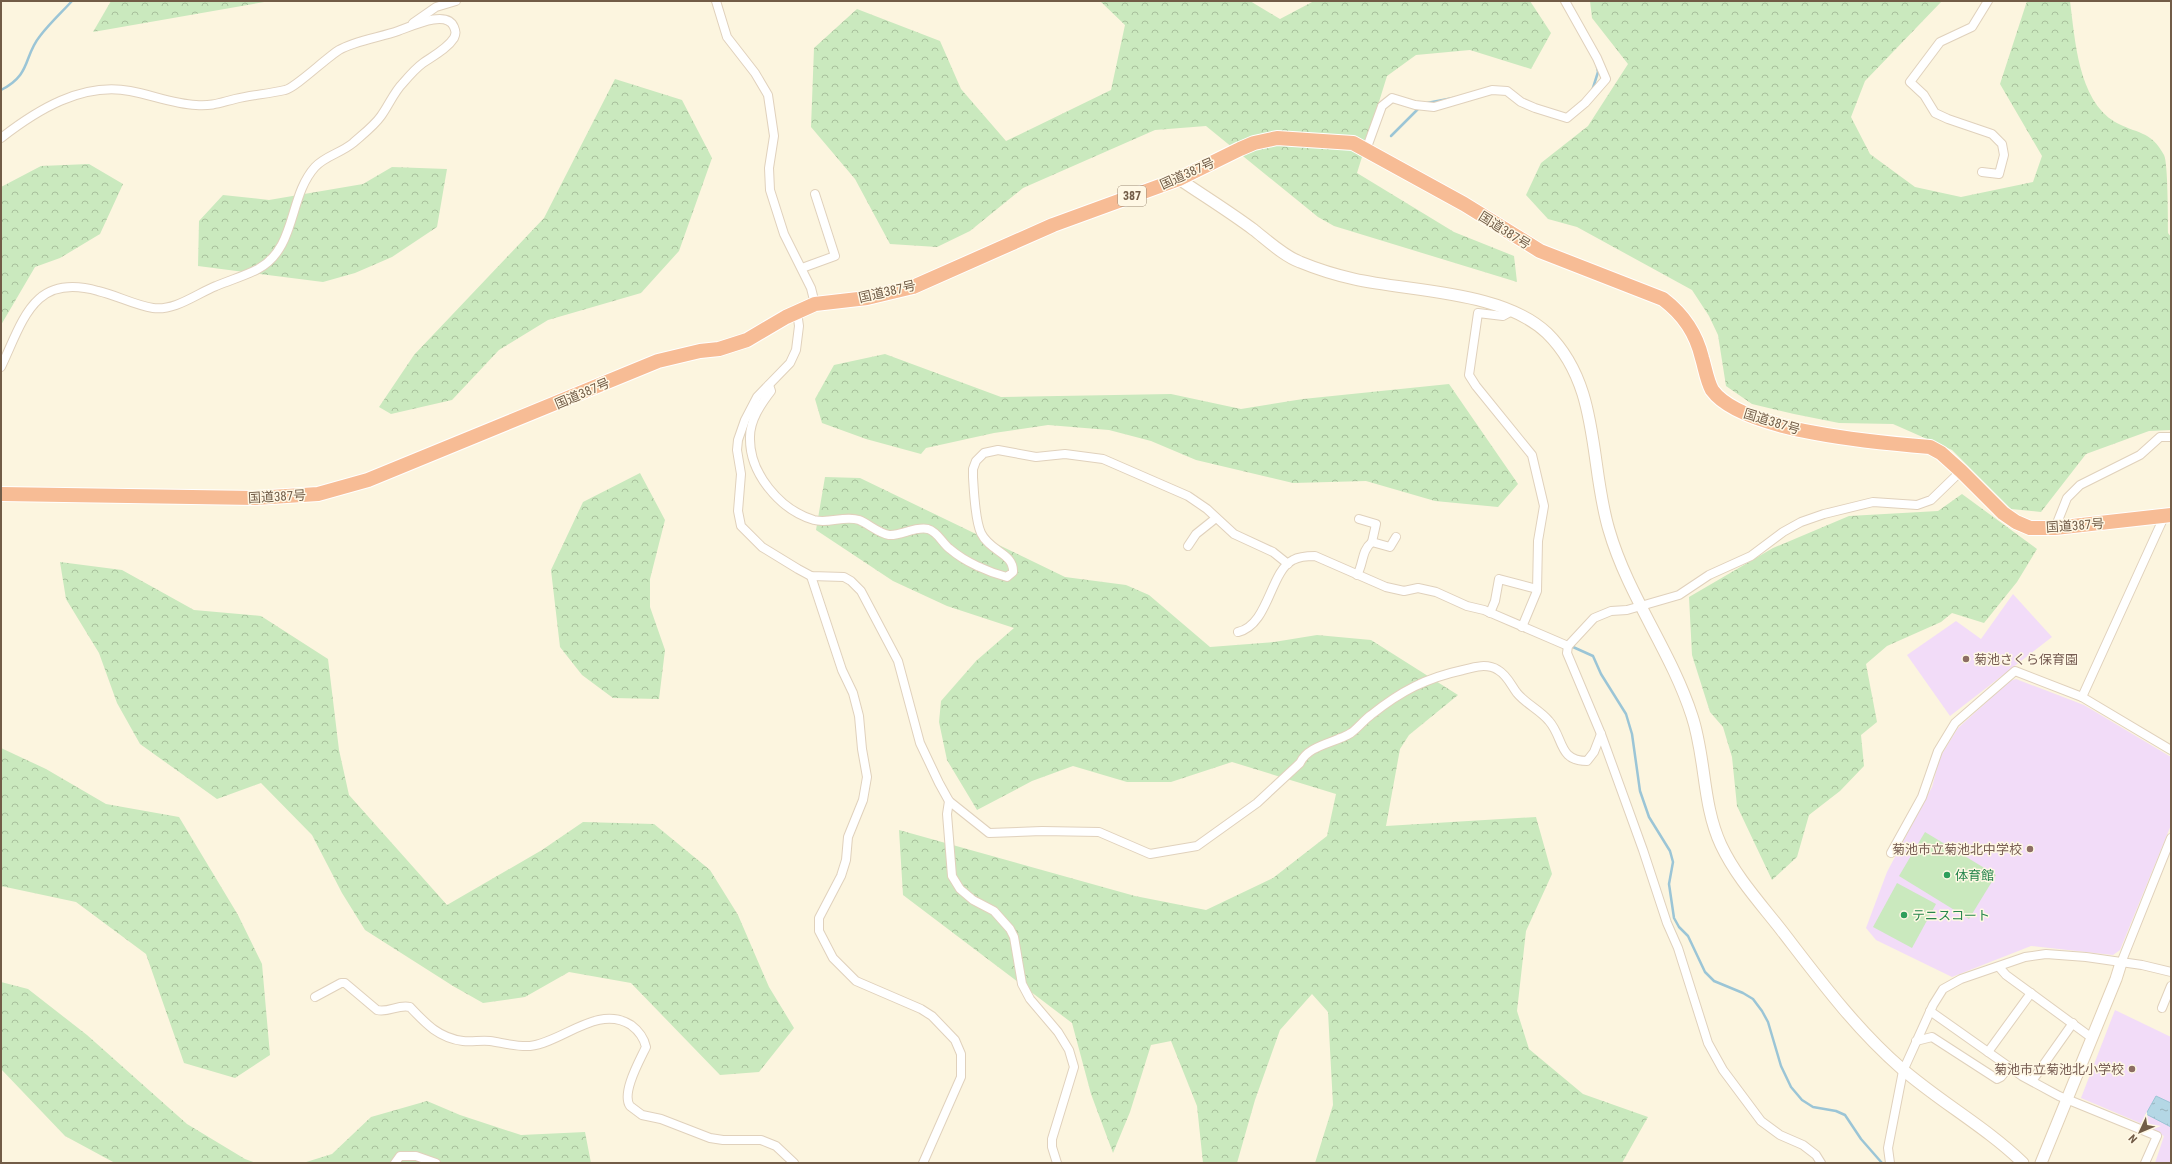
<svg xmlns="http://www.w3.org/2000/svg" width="2172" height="1164" font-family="'Roboto Condensed','Noto Sans JP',sans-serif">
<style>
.education{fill:#f2dcf8}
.forest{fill:url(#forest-crowns)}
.pitch{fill:#cae9be}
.water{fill:url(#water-ripples);stroke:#9bc5d6}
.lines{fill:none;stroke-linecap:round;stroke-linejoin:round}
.stream{stroke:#9bc5d6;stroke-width:2.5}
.street-casing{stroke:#e0d1bc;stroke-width:10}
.secondary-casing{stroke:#e2d1b7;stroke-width:13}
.highway-casing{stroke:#fff;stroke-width:16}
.street{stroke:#fff;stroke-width:8}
.secondary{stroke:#fff;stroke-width:11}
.highway{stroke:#f7bc95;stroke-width:14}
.education-dot{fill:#8d6e63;stroke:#fff8e5;stroke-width:1.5}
.leisure-dot{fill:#2e9e5b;stroke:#fff8e5;stroke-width:1.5}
.labels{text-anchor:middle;stroke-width:3;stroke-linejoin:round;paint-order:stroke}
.shield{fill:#fff8e5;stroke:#9c8b76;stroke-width:1}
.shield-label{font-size:12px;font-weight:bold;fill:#725c47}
.street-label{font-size:13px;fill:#725c47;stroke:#fff8e5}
.education-label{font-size:13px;fill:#785e54;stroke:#fff8e5;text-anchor:end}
.leisure-label{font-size:13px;fill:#27864d;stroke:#fff8e5;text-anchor:start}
</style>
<defs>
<pattern id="forest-crowns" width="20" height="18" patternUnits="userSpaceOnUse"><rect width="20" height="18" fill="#cae9be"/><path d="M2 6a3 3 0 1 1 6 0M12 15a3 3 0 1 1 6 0" fill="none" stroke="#a8c09c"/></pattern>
<pattern id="water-ripples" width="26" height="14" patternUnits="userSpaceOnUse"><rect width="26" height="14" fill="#b4d7e5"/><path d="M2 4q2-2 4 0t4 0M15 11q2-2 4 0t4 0" fill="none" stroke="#97b2bb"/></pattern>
</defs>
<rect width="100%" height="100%" fill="#fcf5df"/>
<g class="education">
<polygon points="2013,594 2052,637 1950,716 1907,655 1956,621 1981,639"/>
<polygon points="2016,679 2084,705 2171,757 2171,825 2120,950 2113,955 2031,946 1952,977 1876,940 1866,928 1887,872 1932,787 1940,757 1958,728 2010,681"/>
<polygon points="2115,1010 2171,1037 2171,1163 2155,1163 2164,1136 2140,1123 2081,1098"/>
</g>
<g class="forest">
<polygon points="111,1 270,1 93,32"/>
<polygon points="1100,1 1250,1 1280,19 1314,1 1530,1 1551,33 1531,69 1470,50 1416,55 1387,76 1357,173 1454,232 1514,256 1517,282 1334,226 1318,217 1206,126 1155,130 1023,188 970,231 937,247 890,244 855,179 811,127 814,48 857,9 940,41 961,89 1006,141 1111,90 1125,25"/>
<path d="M1590,1H1942L1865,81L1851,117L1870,154L1915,187L1961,197L2033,182L2042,156L2000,84L2027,1H2070C2075,39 2078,100 2115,122C2136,134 2151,130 2164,155C2168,162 2168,221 2168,233L2171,237V430L2149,431L2086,454L2041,512L2011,509L1952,450L1893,424L1839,423L1794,414L1752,404L1726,386L1718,335L1709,316L1692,290L1577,227L1548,219L1526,195L1541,163L1588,126L1628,64L1592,18Z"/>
<polygon points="615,79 682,100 712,158 679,251 641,293 548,320 499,350 452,400 391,414 379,407 414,355 544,218"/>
<polygon points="89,164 123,184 100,234 60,258 35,267 1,325 1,187 41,166"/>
<polygon points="392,167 447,169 437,227 392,257 355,273 323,282 198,266 199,221 223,195 269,200 363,184"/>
<polygon points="885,354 1001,397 1171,394 1241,409 1303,399 1449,384 1518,484 1498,507 1435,501 1366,481 1293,483 1196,460 1151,441 1109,430 1048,425 994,433 926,448 921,454 866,439 822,423 815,399 834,365"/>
<polygon points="640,473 665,520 650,579 650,607 665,650 659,699 613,698 582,675 560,647 551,570 583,502"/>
<polygon points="825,477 860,478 1065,577 1126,585 1149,595 1210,647 1274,642 1317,635 1371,640 1458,695 1409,735 1400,749 1386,826 1536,817 1552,874 1526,931 1517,1011 1529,1049 1583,1094 1648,1117 1622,1163 1315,1163 1333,1105 1328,1012 1312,994 1280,1030 1255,1100 1237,1163 1203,1163 1197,1106 1171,1041 1151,1045 1130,1112 1113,1153 1091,1094 1072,1023 903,895 899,830 1135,896 1206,910 1273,878 1327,836 1336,794 1232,762 1171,782 1127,782 1073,766 1032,781 977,810 947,760 939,722 941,701 976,661 1014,628 947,606 893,581 816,530"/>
<polygon points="1962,494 2037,549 2017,582 1984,623 1952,613 1941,622 1887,646 1866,664 1877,722 1861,735 1864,766 1840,791 1809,815 1797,857 1772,880 1737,806 1732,757 1723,727 1710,712 1692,655 1689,597 1773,548 1849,516 1938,511"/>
<polygon points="60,562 122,570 194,610 261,616 328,659 339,750 349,795 447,905 542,850 583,822 654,824 710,870 738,915 769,987 794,1028 759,1072 720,1075 631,983 569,972 525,997 483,1003 453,986 365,930 342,893 312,835 261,783 217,799 140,744 117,703 99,653 66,599"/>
<polygon points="1,748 46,769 106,804 179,817 238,915 262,964 270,1055 235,1078 184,1063 146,954 76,902 1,886"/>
<polygon points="1,982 28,989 87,1035 187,1124 245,1159 256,1163 115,1163 65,1136 1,1069"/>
<polygon points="427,1101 460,1115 521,1135 585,1132 591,1163 303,1163 332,1154 371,1117"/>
</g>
<g class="pitch">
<polygon points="1925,832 1996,875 1969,919 1899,876"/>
<polygon points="1897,883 1936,904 1912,948 1873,927"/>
</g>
<polygon class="water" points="2156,1096 2171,1103 2171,1127 2146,1114"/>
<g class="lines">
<g class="stream">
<path d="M1,90C32,74 23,57 40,36C50,23 62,12 72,1"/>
<polyline points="1592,91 1598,72 1597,67"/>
<polyline points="1427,103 1453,98"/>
<polyline points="1391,136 1419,108"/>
<polyline points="1573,647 1593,656 1601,674 1626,714 1632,734 1640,791 1649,817 1670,851 1673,862 1669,884 1674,918 1679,927 1688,936 1705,972 1714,981 1743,993 1753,999 1762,1011 1768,1022 1781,1066 1791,1087 1802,1100 1813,1107 1836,1111 1845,1115 1861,1139 1882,1163"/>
</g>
<defs>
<g id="street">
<polyline points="716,1 727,37 755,73 768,95 774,136 769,168 770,190 784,234 811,288 815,304"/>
<polyline points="413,23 436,7 456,1"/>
<path d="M1,138C37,110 82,82 130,91C152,95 174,104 196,105C213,106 219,103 235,99C251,95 268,94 285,90C295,88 326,58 339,50C354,41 381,37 398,31C412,26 447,9 454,27C456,32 456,33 454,38C447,49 433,56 423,63C416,68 409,76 403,83C394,92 389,105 381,116C374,126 362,135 353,143C341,153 325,156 315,167C288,197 297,248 258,269C245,276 230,280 216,286C196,294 175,311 153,308C134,305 116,295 98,291C34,273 24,318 1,367"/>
<polyline points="1366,150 1382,106 1392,98 1415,105 1434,107 1492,90 1507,91 1521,102 1535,108 1567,118 1585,103 1606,79 1597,58 1565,1"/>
<polyline points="1982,172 1999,174 2004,155 2002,144 1992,134 1948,119 1935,113 1924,95 1910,82 1940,42 1972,27 1988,1"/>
<polyline points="802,268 835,256 815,194"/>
<polyline points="1512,311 1503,316 1478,313 1469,375 1476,386 1532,455 1544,506 1538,541 1537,591 1522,627"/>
<path d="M797,312L799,326L796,350L790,363L757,397L745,420L738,440L737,450L741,474L738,511L741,526L762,547L798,569L811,576L844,577L851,581L861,591L898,661L920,743L939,783L949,801L989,833L1042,831L1099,832L1150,854L1197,846L1257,803L1300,763C1308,745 1335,743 1351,733C1358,728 1364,720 1371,715C1401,691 1426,678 1463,670C1474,667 1487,663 1498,670C1507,675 1511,685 1517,693C1526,704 1540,710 1549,721C1564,738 1558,761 1587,761L1594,752L1601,734"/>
<path d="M769,385L771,391C761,404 750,420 750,437C749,473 780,510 814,520C829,524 845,515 859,520C869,524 878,533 889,535C901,536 915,526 928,529C938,532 942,543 950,549C965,562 988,572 1007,577L1013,572C1014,553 990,552 981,533C975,520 974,493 973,477V469L976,461L984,453L998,450L1036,457L1065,454L1103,459L1188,496L1207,509L1234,534L1273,552L1288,564"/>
<polyline points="2164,517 2082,697 2171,750"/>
<polyline points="1359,519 1376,524 1372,542"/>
<polyline points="2055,528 2067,498 2080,485 2140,455 2160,437 2171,437"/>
<polyline points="1188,546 1196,534 1216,518"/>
<path d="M1357,575C1364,563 1361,551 1372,542L1390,547L1396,537"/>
<polyline points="811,576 842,670 853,693 859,716 862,749 867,777 863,800 848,837 846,860 841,876 819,918 819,931 833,958 856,981 921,1009 932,1016 955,1040 961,1054 961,1077 923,1163"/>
<polyline points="1490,613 1495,601 1499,579 1537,589"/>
<path d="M1238,632C1269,625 1270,571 1293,560C1300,556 1308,556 1315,556L1386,587L1404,591L1418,588L1436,592L1467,606L1484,610L1568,646"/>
<polyline points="949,801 947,814 952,876 960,889 973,900 994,911 1010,929 1014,937 1022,984 1030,999 1058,1032 1069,1050 1074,1067 1052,1139 1052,1147 1057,1163"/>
<polyline points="1891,853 1922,797 1938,751 1955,723 2015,671 2082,697"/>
<polyline points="2121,963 2171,838"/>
<polyline points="1999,967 2006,975 2092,1038"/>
<path d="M315,997L341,983H345L377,1010C389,1013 398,1004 410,1007C426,1024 439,1038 463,1041C472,1042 481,1040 490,1041C503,1043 517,1047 530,1046C563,1042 598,1004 631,1025C639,1031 644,1038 646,1047C640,1060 621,1093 630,1106L642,1115L661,1119L710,1138L723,1140H761L776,1146L794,1163"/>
<polyline points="2162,1008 2171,986"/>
<polyline points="1930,1011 2022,1076 2059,1096 2157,1136 2145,1163"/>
<polyline points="1916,1041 1932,1037 1997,1079 2001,1077 2009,1067"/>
<polyline points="1988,1052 2031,993"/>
<polyline points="2032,1081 2073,1023"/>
<polyline points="395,1163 400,1156 416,1156 436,1163"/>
<polyline points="1821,1163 1816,1155 1803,1145 1780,1135 1761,1121 1723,1070 1708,1043 1678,948 1667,923 1643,850 1601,734 1567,653 1568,646 1594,618 1611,611 1627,610 1679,595 1709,575 1751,556 1783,532 1801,522 1824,514 1873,502 1917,505 1931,500 1961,471"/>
<polyline points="1890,1163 1888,1148 1903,1071 1933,1005 1943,989 1961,979 2025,957 2046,954 2086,957 2142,965 2171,972"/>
</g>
<g id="secondary">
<path d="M1179,179C1204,196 1230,212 1254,230C1268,241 1284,256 1300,262C1317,269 1336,275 1354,279C1412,292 1503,291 1547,333C1601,386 1589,464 1609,530C1628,596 1671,651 1692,716C1706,758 1702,804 1721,845C1736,877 1761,904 1782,931C1819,979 1855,1028 1901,1068C1940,1102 1986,1127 2023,1163"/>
<polyline points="2041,1163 2116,979 2121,963"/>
</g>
<path id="highway" d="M1,494L255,498L318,494L368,480L658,361L700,351L719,349L747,340L786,317L815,304L867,298L913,287L1053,225L1179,179L1240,149L1254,143L1277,138L1353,143L1464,204L1540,251L1663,299C1684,315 1696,333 1702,358C1705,368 1707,381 1712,390C1742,432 1880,443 1930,447L1941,453L1961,471L2003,513L2016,522L2030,528H2055L2171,515"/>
</defs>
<use href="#street" class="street-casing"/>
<use href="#secondary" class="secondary-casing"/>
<use href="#highway" class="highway-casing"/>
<use href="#street" class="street"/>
<use href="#secondary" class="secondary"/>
<use href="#highway" class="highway"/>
</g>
<g class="education-dot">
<circle cx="1966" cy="659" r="4"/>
<circle cx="2030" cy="849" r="4"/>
<circle cx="2132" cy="1069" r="4"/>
</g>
<g class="leisure-dot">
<circle cx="1947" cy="875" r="4"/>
<circle cx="1904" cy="915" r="4"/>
</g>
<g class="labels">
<rect class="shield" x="1118" y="186" width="28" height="20" rx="3"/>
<g class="shield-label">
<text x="1132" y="200">387</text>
</g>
<g class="street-label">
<text transform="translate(1187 173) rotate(-24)" y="5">国道387号</text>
<text transform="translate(1505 230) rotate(32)" y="5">国道387号</text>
<text transform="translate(887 291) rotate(-13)" y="5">国道387号</text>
<text transform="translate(582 393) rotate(-23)" y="5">国道387号</text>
<text transform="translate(1772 421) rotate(17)" y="5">国道387号</text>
<text transform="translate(277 496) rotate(-3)" y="5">国道387号</text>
<text transform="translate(2075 525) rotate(-4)" y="5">国道387号</text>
</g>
<g class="education-label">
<text x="1974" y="664" text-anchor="start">菊池さくら保育園</text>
<text x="2022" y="854">菊池市立菊池北中学校</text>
<text x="2124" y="1074">菊池市立菊池北小学校</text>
</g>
<g class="leisure-label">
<text x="1955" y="880">体育館</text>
<text x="1912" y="920">テニスコート</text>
</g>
</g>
<rect width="2172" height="1164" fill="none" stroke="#725c47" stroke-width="4"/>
<g transform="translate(2140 1132) rotate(226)" stroke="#fff8e5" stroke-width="3" paint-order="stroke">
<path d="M0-3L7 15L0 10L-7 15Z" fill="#725c47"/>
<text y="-6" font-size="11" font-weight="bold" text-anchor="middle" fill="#725c47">N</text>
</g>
</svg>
